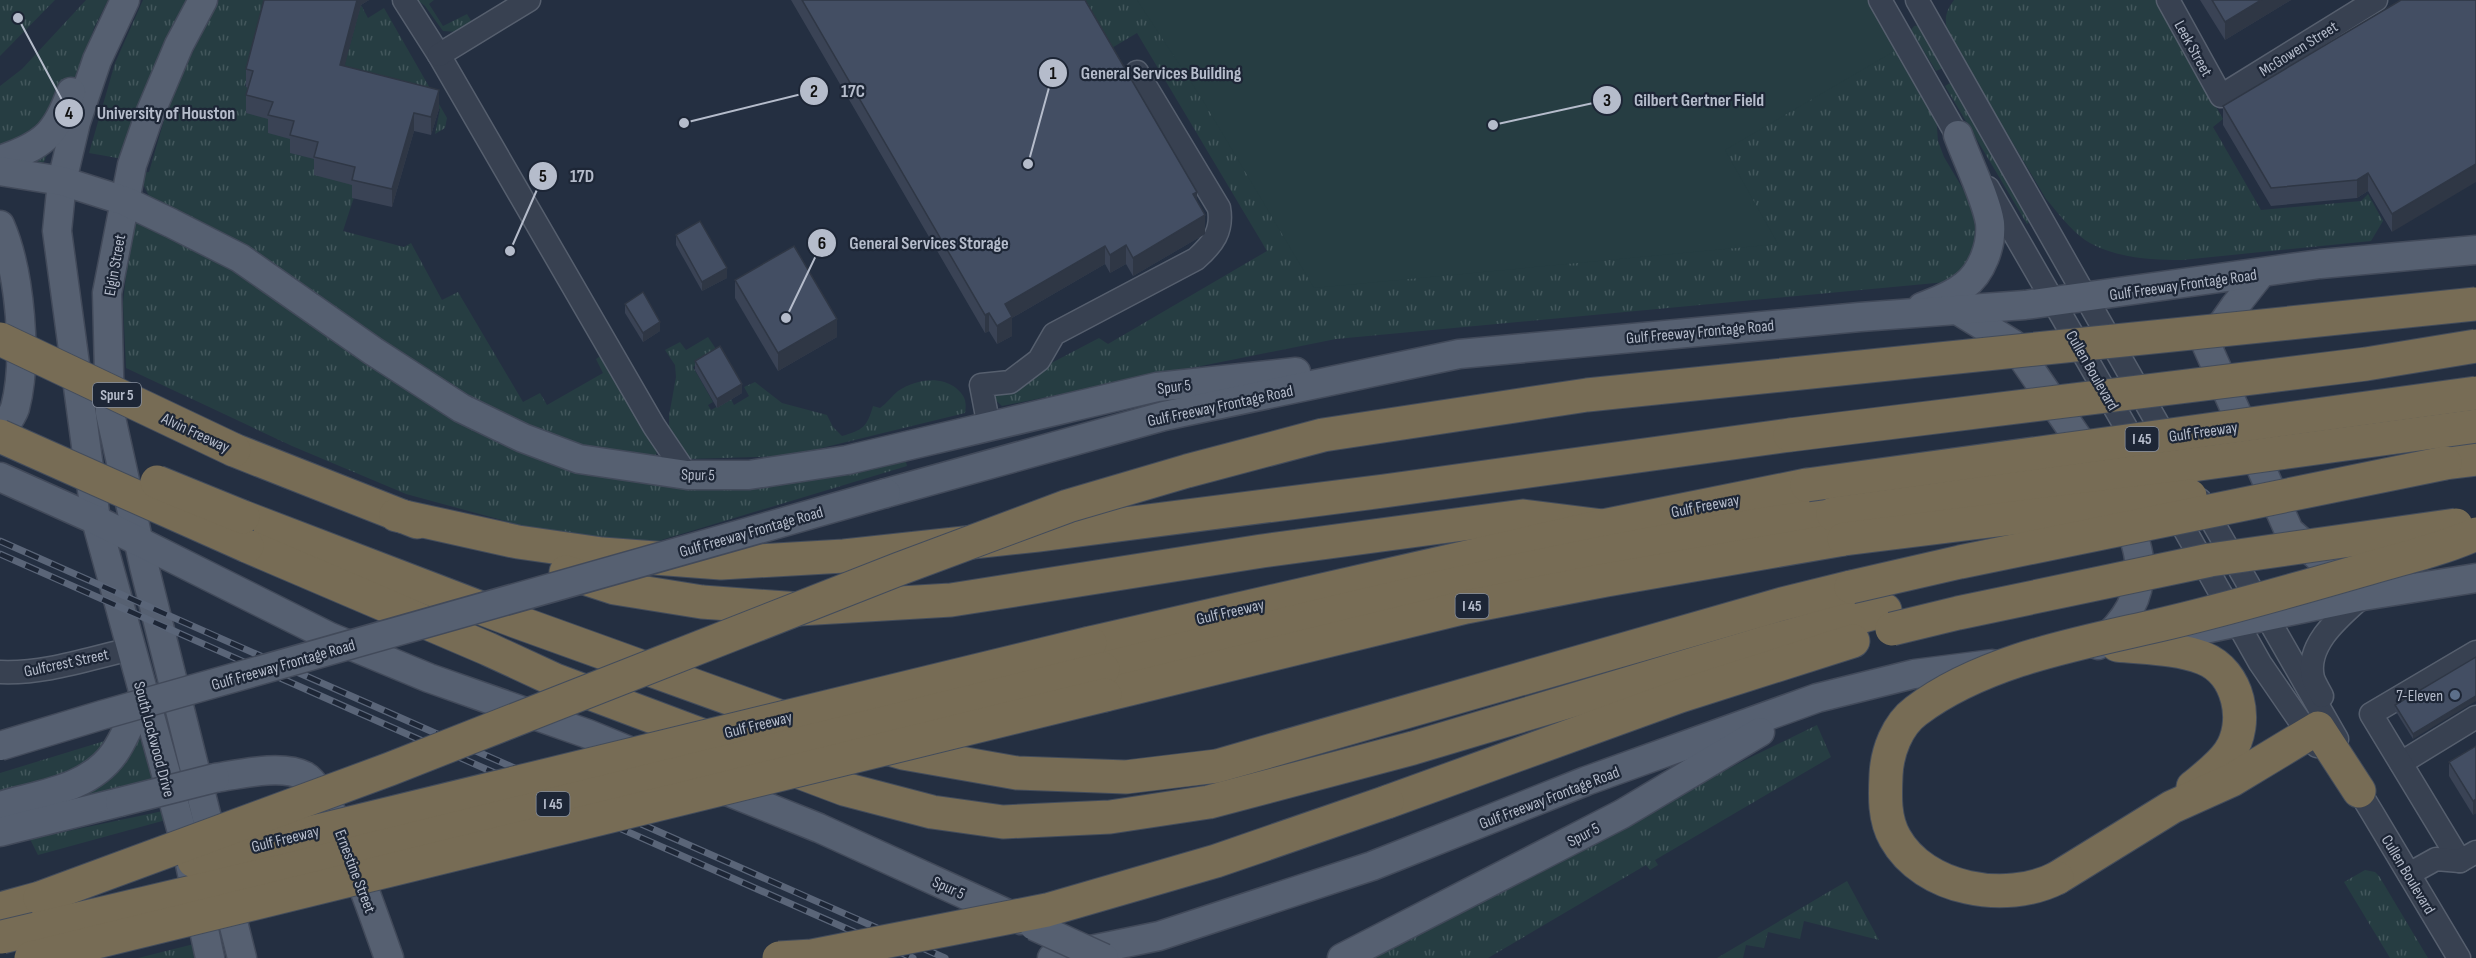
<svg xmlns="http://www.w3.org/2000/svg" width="2476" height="958" font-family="'Sofia Sans Condensed',sans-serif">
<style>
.grass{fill:url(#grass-tufts)}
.green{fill:#263d42}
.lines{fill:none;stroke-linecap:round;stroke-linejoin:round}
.minor-casing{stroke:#565f6e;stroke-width:25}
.major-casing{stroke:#424a5a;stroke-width:31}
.highway-casing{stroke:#434c5b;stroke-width:35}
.minor{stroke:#384151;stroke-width:22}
.major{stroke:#566071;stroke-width:28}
.highway{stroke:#776c55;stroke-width:33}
.rail-casing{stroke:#5a6578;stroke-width:7}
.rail{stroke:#1d2636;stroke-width:4.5;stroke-dasharray:14;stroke-linecap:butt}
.major-bridge-casing{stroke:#424a5a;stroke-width:31;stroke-linecap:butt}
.highway-bridge-casing{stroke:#434c5b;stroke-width:35;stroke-linecap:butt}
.major-bridge{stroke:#566071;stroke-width:28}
.highway-bridge{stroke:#776c55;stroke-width:33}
.wall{fill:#3a4355}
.shaded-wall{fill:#2f3745}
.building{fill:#434e63;stroke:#2f3745;stroke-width:1.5}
.service-dot{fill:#5c6f8a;stroke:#1d2636;stroke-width:2}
.labels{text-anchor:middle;stroke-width:4.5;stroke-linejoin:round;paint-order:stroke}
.shield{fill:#1d2636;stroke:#878f9e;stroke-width:1.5}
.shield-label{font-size:15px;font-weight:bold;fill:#b5bccb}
.street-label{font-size:16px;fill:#b5bccb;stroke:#1d2636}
.poi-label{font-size:16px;fill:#b5bccb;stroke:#1d2636;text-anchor:end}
.leader{fill:none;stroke:#b5bccb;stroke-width:2}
.callout-dot{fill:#b5bccb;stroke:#1d2636;stroke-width:2}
.mark-label{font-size:18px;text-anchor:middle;font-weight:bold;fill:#111}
.callout-label{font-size:18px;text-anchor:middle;font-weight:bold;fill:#b5bccb;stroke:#1d2636;stroke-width:4.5;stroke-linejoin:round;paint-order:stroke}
</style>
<defs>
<pattern id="grass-tufts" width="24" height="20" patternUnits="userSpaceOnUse" patternTransform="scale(1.5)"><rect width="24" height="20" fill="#263d42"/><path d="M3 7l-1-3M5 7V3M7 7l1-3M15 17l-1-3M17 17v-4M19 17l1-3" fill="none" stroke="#43575c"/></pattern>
</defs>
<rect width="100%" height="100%" fill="#242f41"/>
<g class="grass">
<polygon points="0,0 55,0 0,56"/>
<polygon points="86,0 108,0 94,28 70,103 43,164 0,157 0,86 22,69"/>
<path d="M143,0H186C159,55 139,100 123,159L89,153L115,63Z"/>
<polygon points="219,0 267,0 245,86 251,89 271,120 360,186 353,200 343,231 404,247 411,243 442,300 458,292 523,402 540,393 547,405 603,373 596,359 613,348 654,444 657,452 654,459 591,449 510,422 150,198 144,186 142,173 149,172 171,96"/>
<polygon points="417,0 434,0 429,4 443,26 467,14 473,24 458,32 443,31 425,6"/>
<polygon points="1075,0 1869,0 1936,114 1938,141 1944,157 1979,216 1986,237 1957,281 1336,339 1002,406 990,395 1099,338 1108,344 1267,251 1137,33 1105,52"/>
<path d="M1954,0H2157L2223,119L2213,127L2261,210L2361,201L2368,194L2383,221L2371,241L2182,260C2151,260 2113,258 2085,240C2070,229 2058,213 2046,199L1948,34C1944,20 1945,12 1954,0Z"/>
<polygon points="361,5 368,18 384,8 447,118 445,128 435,134 440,109 338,84"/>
<polygon points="1920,25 1943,68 1936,71 1911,30 1914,26"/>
<polygon points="1952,82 2033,219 2027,224 1945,86"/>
<polygon points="132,221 141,221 239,271 433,405 475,432 520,451 562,465 905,458 907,466 645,545 596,539 520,525 406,494 292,446 126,368 123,303"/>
<path d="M708,337L718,352L693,367L713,402L708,405L711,410L731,399L734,405L749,396L744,387L755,382L782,403L827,415L833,427L842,436C863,430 867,427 873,406L880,408C887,403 892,396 898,391C915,380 939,375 956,388C965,396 967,401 965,413L789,456L688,459L669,431V416L676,377L675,365L665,350L680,342L686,350Z"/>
<polygon points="1817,725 1831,757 1655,860 1658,865 1650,870 1646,865 1488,958 1371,958 1745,760"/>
<polygon points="138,731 152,780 79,798 103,782"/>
<polygon points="111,739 85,768 0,798 0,773"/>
<polygon points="163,811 166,820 38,855 30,839"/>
<polygon points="2365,870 2375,872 2379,876 2428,958 2390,958 2344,882"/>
<polygon points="1847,881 1879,940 1804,921 1800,939 1768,932 1764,948 1746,945 1743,958 1717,958"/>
<polygon points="194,944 196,958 138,958"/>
</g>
<polygon class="green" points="1137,0 1869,0 1898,49 1725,150 1778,244 1314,288 1202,99"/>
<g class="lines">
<defs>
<g id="minor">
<polyline points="404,0 439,55 654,426 687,475"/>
<polyline points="1880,0 1965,149"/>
<polyline points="1917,0 2171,447"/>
<polyline points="2168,0 2221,96 2376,0"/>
<polyline points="439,55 529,0"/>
<polyline points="1988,188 2139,450"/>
<path d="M989,427L981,385L1010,382L1039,360L1054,334L1196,259C1213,244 1223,231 1219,208L1137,72"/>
<polyline points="2200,500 2337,739"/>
<polyline points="2172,507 2260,663 2317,746"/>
<path d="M0,672C45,674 87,659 131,649"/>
<path d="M2322,696C2319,690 2315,684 2313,678C2305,644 2341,616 2363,596"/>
<polyline points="2401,763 2476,717"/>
<polyline points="2349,781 2359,791 2373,814 2459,958"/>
<polyline points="2460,861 2371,714 2476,652"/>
<polyline points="2409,874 2436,859 2460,861 2476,852"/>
</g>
<g id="major">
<polyline points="125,0 97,60 76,122 62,181 57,231 96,520 187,850 210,958"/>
<polyline points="203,0 179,45 149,116 132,165 107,293 110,413 144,566 242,958"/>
<path d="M0,160C42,146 56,135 71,92"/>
<polyline points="0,171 62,181 125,201 171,223 240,258 373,351 461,408 523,438 579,459 687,475 749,475 847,460 1157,387 1296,372"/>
<path d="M0,225C20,271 28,359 15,408C12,417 5,425 0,432"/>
<polyline points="2261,273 2235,306 2207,346 2289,531 2356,590"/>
<path d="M1922,307C1937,301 1952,296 1964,286C1982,273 1992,245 1990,223C1986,198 1967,160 1958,135"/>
<polyline points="1959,311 2013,344 2095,463"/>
<polyline points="0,477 96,520 330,637 429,678 588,734 644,757"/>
<polyline points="886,493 1164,416 1459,354 1860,317 2025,305 2320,264 2476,250"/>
<polyline points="2195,631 2363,596 2476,578"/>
<path d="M2098,645C2125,622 2143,597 2139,560C2138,543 2128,523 2123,507"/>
<path d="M215,778C240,774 282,764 305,776C333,791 376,923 389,958"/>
<polyline points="712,785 819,828 1021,920"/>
<path d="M0,806C40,794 90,789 115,752C127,734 135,712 143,693"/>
<polyline points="0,832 120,802"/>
<polyline points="1052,958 1159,936 1372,866 1586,781 1817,698 1914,674 1992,664"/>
<polyline points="1342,958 1622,814 1760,732"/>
</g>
<g id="highway">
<polyline points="234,450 417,522"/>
<polyline points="2445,463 2476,459"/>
<polyline points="396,515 518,542 602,554 721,563 844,556 1038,535 1384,491 1790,435"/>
<polyline points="243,517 515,621 795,722"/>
<polyline points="247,546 488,649 555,680 720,742"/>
<polyline points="566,572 615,588 702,602 799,609 951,600 1262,551 1523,516 1603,526"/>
<polyline points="1090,643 1603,526 1807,485"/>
<path d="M2117,645C2145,648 2177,648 2203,658C2239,672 2250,723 2229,753C2220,766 2205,777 2193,787"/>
<path d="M1103,669C1344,609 1586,548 1833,514"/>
<polyline points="1105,695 1466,607 1606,580 1844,539"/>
<polyline points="879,746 903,753 1017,773 1126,777 1217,766 1782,604 1851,587"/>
<polyline points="783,766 844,789 932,812 1003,822 1110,817 1209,802 1413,748 1764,643 1885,610"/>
<polyline points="1387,802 1680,696 1853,641"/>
<polyline points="2057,878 2172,807 2232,780 2318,728 2359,791"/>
<polyline points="0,909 40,898"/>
</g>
</defs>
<use href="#minor" class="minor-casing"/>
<use href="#major" class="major-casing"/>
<use href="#highway" class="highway-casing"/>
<use href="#minor" class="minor"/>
<use href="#major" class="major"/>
<use href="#highway" class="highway"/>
<defs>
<g id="rail">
<polyline points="0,541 945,958"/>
<polyline points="0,554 913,958"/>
</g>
</defs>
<use href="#rail" class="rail-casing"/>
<use href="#rail" class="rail"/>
<defs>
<g id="major-bridge">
<polyline points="0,746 102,715 886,493"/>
<polyline points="120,802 215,778"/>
<polyline points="1034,926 1104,958"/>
</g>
<g id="highway-bridge">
<polyline points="0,339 234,450"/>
<polyline points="1790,435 2366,364 2476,346"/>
<polyline points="0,436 247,546"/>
<polyline points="157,482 243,517"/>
<polyline points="1807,485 2476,393"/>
<polyline points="1833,514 2476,426"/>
<polyline points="1844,539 2190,496"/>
<polyline points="1851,587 1960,562 2445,463"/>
<polyline points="1892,629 1958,613 2210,560 2456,525"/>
<polyline points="194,861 1090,643"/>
<path d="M2057,878C2006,904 1924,890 1895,838C1884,819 1885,796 1886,775C1887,752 1897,725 1916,711C1982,661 2076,644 2155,626C2225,610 2294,590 2363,570C2400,559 2440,550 2476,534"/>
<polyline points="40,898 390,769 899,569 1068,506 1187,471 1323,435 1587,395 2476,304"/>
<polyline points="2,937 286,870 1103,669"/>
<polyline points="31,958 1105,695"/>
<polyline points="779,958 812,956 1047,910 1216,861 1387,802"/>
</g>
</defs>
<use href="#major-bridge" class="major-bridge-casing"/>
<use href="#highway-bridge" class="highway-bridge-casing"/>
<use href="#major-bridge" class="major-bridge"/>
<use href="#highway-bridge" class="highway-bridge"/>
</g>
<g class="wall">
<polygon points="264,0 369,0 361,5 344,66 439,109 431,135 414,131 392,207 352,198 352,185 314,175 314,159 290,153 290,139 268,133 268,119 246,113 246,95 248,88 246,87 246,69"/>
<polygon points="791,0 1085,0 1197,201 1205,234 1133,276 1126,264 1110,273 1105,264 1012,318 1012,336 997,344 989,331 985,333"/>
<polygon points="2200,0 2291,0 2225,40"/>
<polygon points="2401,0 2392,232 2368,191 2357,198 2271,206 2223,125 2223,106"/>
<polygon points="676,235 727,278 702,291 676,245"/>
<polygon points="735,280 837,337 778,371 735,298"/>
<polygon points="625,304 660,331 643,342 625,313"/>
<polygon points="695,361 742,393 717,408 695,370"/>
<polygon points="2476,657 2413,739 2395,710 2395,705"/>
<polygon points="2476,746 2476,813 2473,815 2449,776 2449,762"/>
</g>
<g class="shaded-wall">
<polygon points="357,0 369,0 361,5 340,83 340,65"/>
<polygon points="2261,0 2291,0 2225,40 2225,22"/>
<polygon points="439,90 439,109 431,135 431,117"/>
<polygon points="414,113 414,131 392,207 392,189"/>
<polygon points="2476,164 2476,182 2392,232 2392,214"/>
<polygon points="2368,173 2368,191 2357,198 2357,180"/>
<polygon points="1197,192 1197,210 1193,194"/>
<polygon points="1205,215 1205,234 1133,276 1133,258"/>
<polygon points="1126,245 1126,264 1110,273 1110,255"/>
<polygon points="1105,246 1105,264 1012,318 1012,336 997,344 997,326 1005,304"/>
<polygon points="727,268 727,278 702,291 702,282"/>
<polygon points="989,313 989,331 985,333 985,315"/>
<polygon points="837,319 837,337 778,371 778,353"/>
<polygon points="660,322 660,331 643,342 643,333"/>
<polygon points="742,384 742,393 717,408 717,399"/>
<polygon points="2476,696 2476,701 2413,739 2413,734"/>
<polygon points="2476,799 2476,813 2473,815 2473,801"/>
</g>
<g class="building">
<polygon points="264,0 357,0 340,65 439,90 431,117 414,113 392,189 352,180 355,167 314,157 318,142 290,135 294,121 268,115 273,102 246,95 253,71 246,69"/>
<polygon points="802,0 1085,0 1197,192 1193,194 1205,215 1133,258 1126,245 1110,255 1105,246 1005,304 1012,317 997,326 989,313 985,315"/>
<polygon points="2212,0 2261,0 2225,22"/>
<polygon points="2401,0 2476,0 2476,164 2392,214 2368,173 2357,180 2271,188 2223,106"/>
<polygon points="700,221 727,268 702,282 676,235"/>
<polygon points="794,246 837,319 778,353 735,280"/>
<polygon points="643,292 660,322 643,333 625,304"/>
<polygon points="720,346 742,384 717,399 695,361"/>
<polygon points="2476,657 2476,696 2413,734 2395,705"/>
<polygon points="2476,746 2476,799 2473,801 2449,762"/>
</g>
<circle class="service-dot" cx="2455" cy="695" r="6"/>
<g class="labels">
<g class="shield">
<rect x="93" y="383" width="48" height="24" rx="4.5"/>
<rect x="2125.5" y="427" width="33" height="24" rx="4.5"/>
<rect x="1455.5" y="594" width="33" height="24" rx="4.5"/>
<rect x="536.5" y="792" width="33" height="24" rx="4.5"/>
</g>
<g class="shield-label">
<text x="117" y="400">Spur 5</text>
<text x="2142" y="444">I 45</text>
<text x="1472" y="611">I 45</text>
<text x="553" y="809">I 45</text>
</g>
<g class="street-label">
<text transform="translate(2194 48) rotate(61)" y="6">Leek Street</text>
<text transform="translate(2298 48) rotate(-32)" y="6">McGowen Street</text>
<text transform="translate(114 265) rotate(-80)" y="6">Elgin Street</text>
<text transform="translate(2183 284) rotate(-8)" y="6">Gulf Freeway Frontage Road</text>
<text transform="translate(1700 331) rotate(-5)" y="6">Gulf Freeway Frontage Road</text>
<text transform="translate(2093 370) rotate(60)" y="6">Cullen Boulevard</text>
<text transform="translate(1174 386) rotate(-7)" y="6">Spur 5</text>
<text transform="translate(1220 405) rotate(-12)" y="6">Gulf Freeway Frontage Road</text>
<text transform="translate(2203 431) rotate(-8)" y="6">Gulf Freeway</text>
<text transform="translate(196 432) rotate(25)" y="6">Alvin Freeway</text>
<text transform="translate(698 474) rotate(2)" y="6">Spur 5</text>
<text transform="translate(1705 505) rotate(-11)" y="6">Gulf Freeway</text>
<text transform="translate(751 531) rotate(-16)" y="6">Gulf Freeway Frontage Road</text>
<text transform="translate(1230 611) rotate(-13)" y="6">Gulf Freeway</text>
<text transform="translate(66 662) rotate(-12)" y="6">Gulfcrest Street</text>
<text transform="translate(283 664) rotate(-16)" y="6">Gulf Freeway Frontage Road</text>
<text transform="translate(758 724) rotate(-14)" y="6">Gulf Freeway</text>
<text transform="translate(155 739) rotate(75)" y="6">South Lockwood Drive</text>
<text transform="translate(1549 797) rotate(-21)" y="6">Gulf Freeway Frontage Road</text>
<text transform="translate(1583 834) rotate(-27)" y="6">Spur 5</text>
<text transform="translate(285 838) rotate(-14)" y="6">Gulf Freeway</text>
<text transform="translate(356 871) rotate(69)" y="6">Ernestine Street</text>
<text transform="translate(2409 874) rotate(59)" y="6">Cullen Boulevard</text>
<text transform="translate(949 887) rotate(24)" y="6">Spur 5</text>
</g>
<g class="poi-label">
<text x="2443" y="701">7-Eleven</text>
</g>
</g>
<path class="leader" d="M1028 164L1053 73M684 123L814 91M1493 125L1607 100M18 18L69 113M510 251L543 176M786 318L822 243"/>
<g class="callout-dot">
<circle cx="1028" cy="164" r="6"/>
<circle cx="684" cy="123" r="6"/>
<circle cx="1493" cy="125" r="6"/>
<circle cx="18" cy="18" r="6"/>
<circle cx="510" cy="251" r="6"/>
<circle cx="786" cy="318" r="6"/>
<circle cx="1053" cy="73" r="15"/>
<circle cx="814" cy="91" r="15"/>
<circle cx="1607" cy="100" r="15"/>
<circle cx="69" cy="113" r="15"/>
<circle cx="543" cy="176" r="15"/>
<circle cx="822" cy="243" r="15"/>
</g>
<g class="mark-label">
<text x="1053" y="79">1</text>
<text x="814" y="97">2</text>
<text x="1607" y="106">3</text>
<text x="69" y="119">4</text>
<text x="543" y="182">5</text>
<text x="822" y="249">6</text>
</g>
<g class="callout-label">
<text x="1161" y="79">General Services Building</text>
<text x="853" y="97">17C</text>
<text x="1699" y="106">Gilbert Gertner Field</text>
<text x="166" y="119">University of Houston</text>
<text x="582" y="182">17D</text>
<text x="929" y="249">General Services Storage</text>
</g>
</svg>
